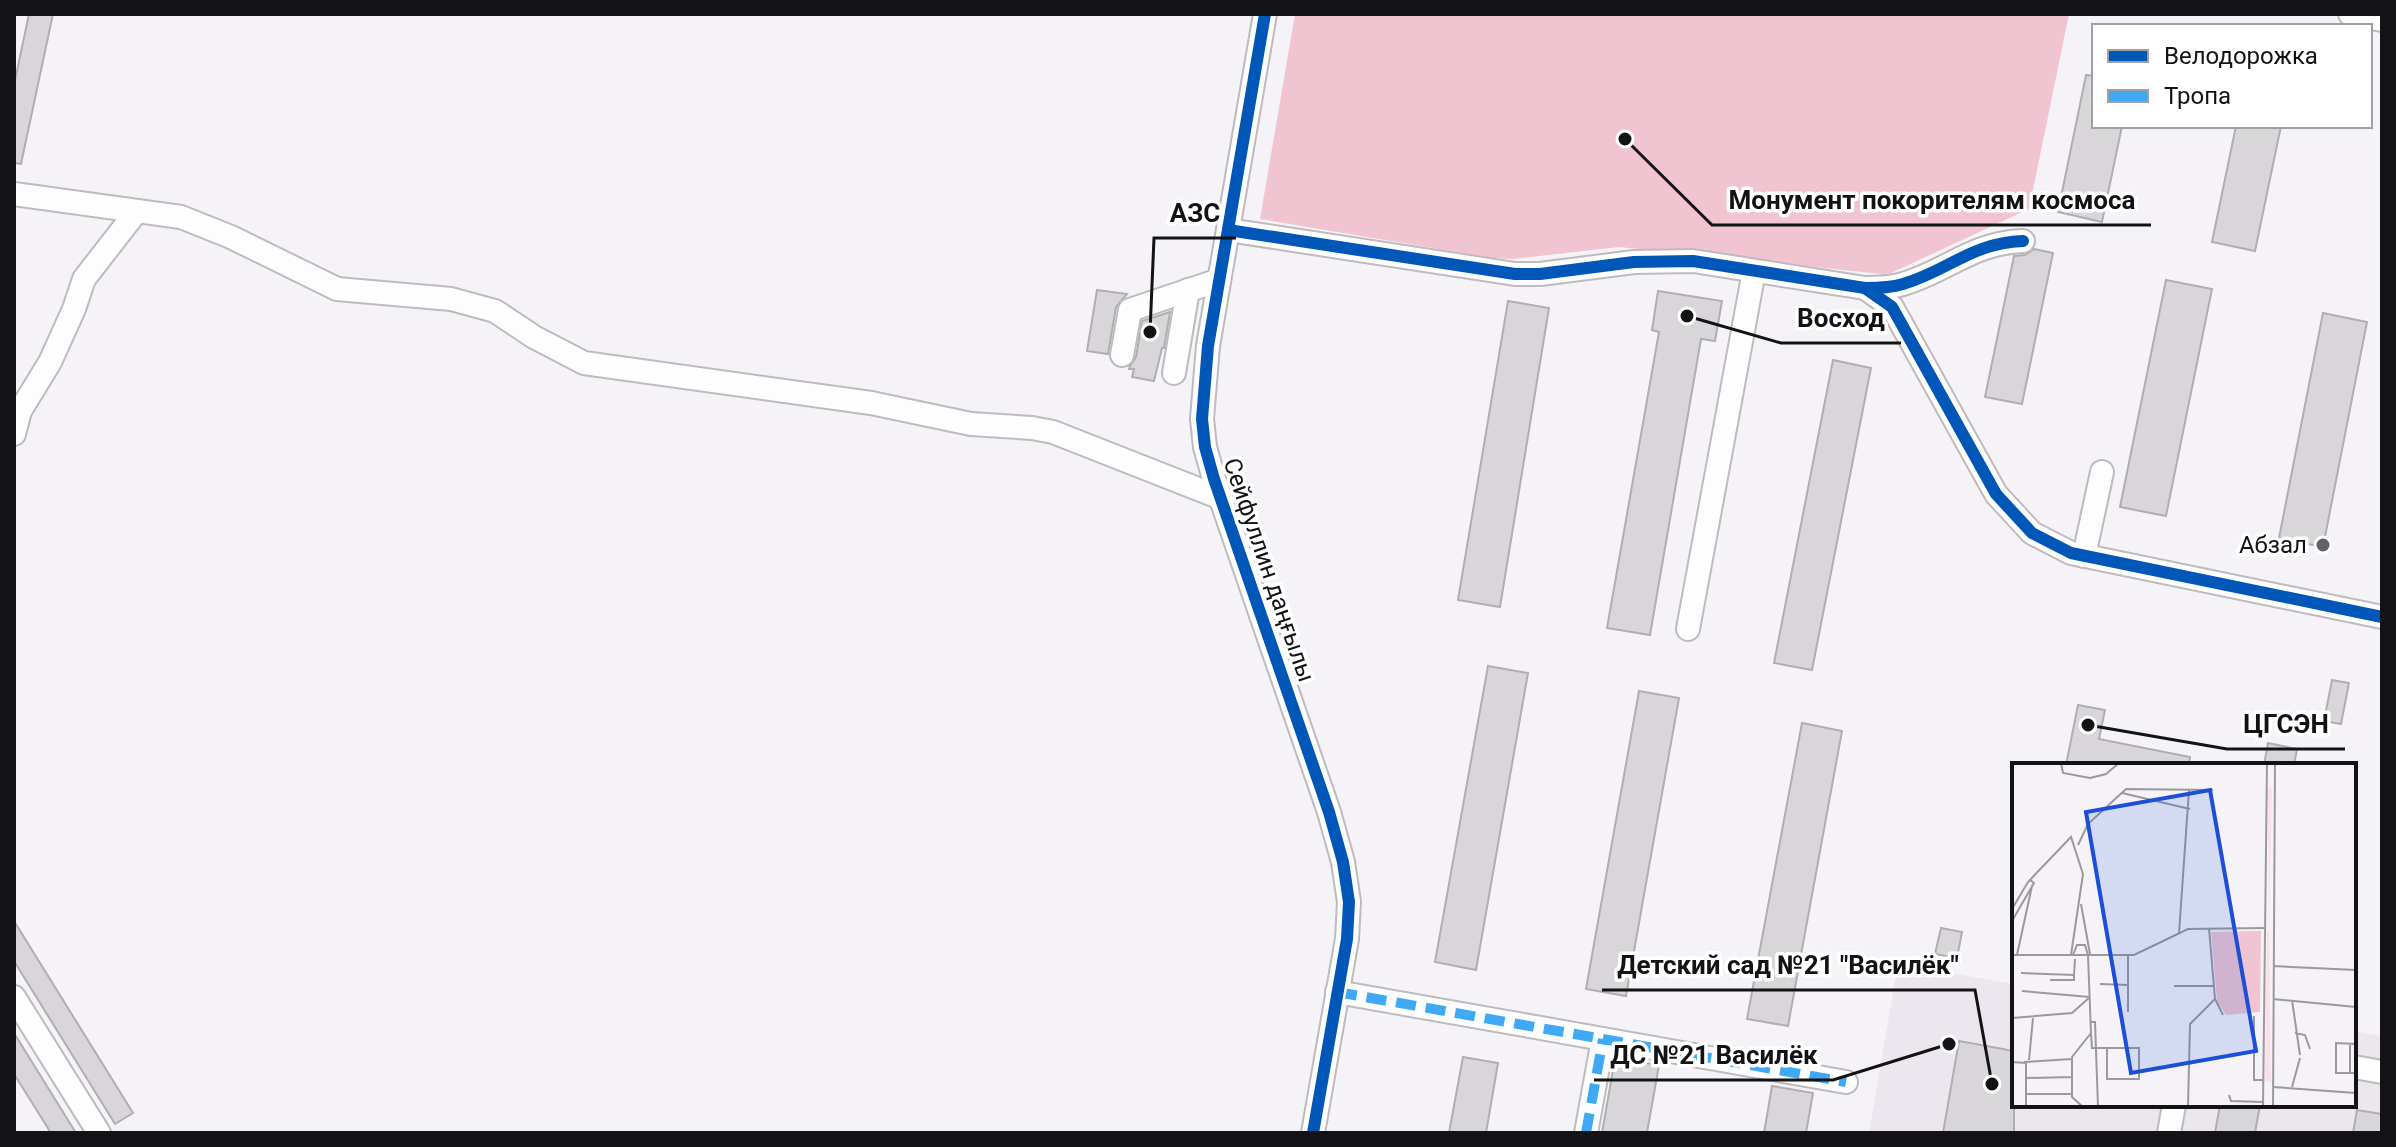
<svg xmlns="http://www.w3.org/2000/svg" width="2396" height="1147" font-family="Roboto,sans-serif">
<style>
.built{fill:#ece6ef}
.forest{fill:#f0c4d0}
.building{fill:#d8d6d9;stroke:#b0aeb1;stroke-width:2}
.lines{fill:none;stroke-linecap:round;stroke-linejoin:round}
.minor-casing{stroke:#bdbbbe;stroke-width:26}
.minor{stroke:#fefdfe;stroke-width:22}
.quiet{stroke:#3fa9f5;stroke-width:10;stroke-dasharray:20 10;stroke-linecap:butt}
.cycleway-casing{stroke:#fff;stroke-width:17}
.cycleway{stroke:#0057b8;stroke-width:12}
.poi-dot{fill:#626163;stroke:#fff;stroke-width:3}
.labels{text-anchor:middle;stroke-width:7;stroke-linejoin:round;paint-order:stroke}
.poi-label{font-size:24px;fill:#131214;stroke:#fff;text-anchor:end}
.street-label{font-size:24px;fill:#131214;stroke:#fff}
.inset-road{fill:none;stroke:#9b999c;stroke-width:2}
.view{fill:#1d4ed8;fill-opacity:0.15;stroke:#1d4ed8;stroke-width:4}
.inset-edge{fill:none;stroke:#131214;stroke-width:4}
.leader{fill:none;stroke:#131214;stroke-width:3}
.callout-dot{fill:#131214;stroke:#fff;stroke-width:3}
.callout-label{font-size:26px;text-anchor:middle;font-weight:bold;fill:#131214;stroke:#fff;stroke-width:7;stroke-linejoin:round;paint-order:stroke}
</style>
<rect width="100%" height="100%" fill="#f5f3f7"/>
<polygon class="built" points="1898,964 2014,984 2014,1105 2354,1105 2354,1031 2382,1036 2382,1133 1869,1133"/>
<polygon class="forest" points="1295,14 2069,14 2029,209 1891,273 1882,274 1619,247 1513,259 1492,258 1260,219"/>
<g class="building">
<polygon points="29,14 53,14 21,164 14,163 14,85"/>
<polygon points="2086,75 2094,76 2094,126 2122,126 2102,222 2058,212"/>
<polygon points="2236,126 2281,126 2255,251 2212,242"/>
<polygon points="2034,249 2053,253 2022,404 1985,397 2014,256 2025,255"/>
<polygon points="2166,280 2212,289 2166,516 2120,507"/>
<polygon points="1097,290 1127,294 1116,307 1108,354 1087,351"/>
<polygon points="1658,291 1722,301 1715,341 1701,339 1650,635 1607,628 1659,332 1652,330"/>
<polygon points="1508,301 1549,308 1500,607 1458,600"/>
<polygon points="1170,312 1164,348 1162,348 1154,381 1132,377 1134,369 1129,369 1130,366 1136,357 1142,321"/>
<polygon points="2323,313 2367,322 2323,547 2279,538"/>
<polygon points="1833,360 1871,368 1812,670 1774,663"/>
<polygon points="1488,666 1528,673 1476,970 1435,962"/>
<polygon points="2332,680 2349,683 2341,724 2324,721"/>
<polygon points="1639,691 1679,698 1626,996 1586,989"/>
<polygon points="2078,705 2105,710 2099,739 2190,757 2189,765 2066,765"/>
<polygon points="1802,723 1842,731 1788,1026 1747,1019"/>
<polygon points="2268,743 2297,749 2294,765 2264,765"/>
<polygon points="14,921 133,1113 115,1124 14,961"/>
<polygon points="1941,928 1962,932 1957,958 1935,954"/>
<polygon points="14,1033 76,1133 51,1133 14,1074"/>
<polygon points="1959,1041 2014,1051 2014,1133 1943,1133"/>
<polygon points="1463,1057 1498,1063 1486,1133 1449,1133"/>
<polygon points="1615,1058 1659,1065 1647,1133 1602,1133"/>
<polygon points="1772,1086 1813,1093 1806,1133 1764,1133"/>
<polygon points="2220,1105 2260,1105 2255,1133 2215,1133"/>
<polygon points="2357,1110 2382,1114 2382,1133 2353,1133"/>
</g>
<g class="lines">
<defs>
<g id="minor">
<polyline points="1265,14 1208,346 1202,419 1205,447 1214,479 1329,812 1343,862 1349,902 1347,939 1313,1133"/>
<polyline points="2350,14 2382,20"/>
<polyline points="14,194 181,217 231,237 337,289 451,299 495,311 534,337 584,363 871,403 971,424 1032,428 1053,432 1221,498"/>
<path d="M1228,230L1515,274H1540L1634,262L1693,261L1865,288C1878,288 1890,288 1903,284C1948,271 1971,243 2023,241"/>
<polyline points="1865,288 1892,307 1996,494 2032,533 2071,553 2382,617"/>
<polyline points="1122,355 1130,310 1219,280"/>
<polyline points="1174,373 1188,290"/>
<polyline points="14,434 20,411 50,362 74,309 84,279 136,212"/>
<polyline points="2084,556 2102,472"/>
<polyline points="1688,629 1754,271"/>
<polyline points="1337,992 1846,1082"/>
<polyline points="14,997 99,1133"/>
<polyline points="2354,1067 2382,1072"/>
<polyline points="1586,1133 1603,1039"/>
<polyline points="2169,1133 2174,1105"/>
</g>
</defs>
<use href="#minor" class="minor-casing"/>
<use href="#minor" class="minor"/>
<g class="quiet">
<polyline points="1337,992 1846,1082"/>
<polyline points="1586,1133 1603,1039"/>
</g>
<defs>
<g id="cycleway">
<polyline points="1265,14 1208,346 1202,419 1205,447 1214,479 1329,812 1343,862 1349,902 1347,939 1313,1133"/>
<path d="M1228,230L1515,274H1540L1634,262L1693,261L1865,288C1878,288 1890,288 1903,284C1948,271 1971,243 2023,241"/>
<polyline points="1865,288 1892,307 1996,494 2032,533 2071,553 2382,617"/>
</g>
</defs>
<use href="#cycleway" class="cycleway-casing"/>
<use href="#cycleway" class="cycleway"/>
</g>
<circle class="poi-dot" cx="2323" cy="545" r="8"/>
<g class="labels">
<g class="poi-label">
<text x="2307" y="553">Абзал</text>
</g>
<g class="street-label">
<text transform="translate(1269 570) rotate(71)" y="8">Сейфуллин даңғылы</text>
</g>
</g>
<g transform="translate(2012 763)">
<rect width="344" height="344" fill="#f5f3f7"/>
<path d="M258,24L260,27L257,163L256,25ZM257,167L259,319H253L255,168Z" fill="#f8e1e8"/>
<path d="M249,168L248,249L214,252L205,238L199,169Z" fill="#f0c4d0"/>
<path class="inset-road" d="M49,0L51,10L78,15L94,11L107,0M110,30L178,46M66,82L76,61L114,26L201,27M69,141L78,191M0,146L16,119L59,74L71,111L59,192M0,158L22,120L18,117M197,165L203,236L211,252M167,170L177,27M0,192H122L176,166L252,165M5,192L20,123M61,192L65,182H73L76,192M261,203L344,207M9,210L62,212L63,196M38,217H62V212M88,221L116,222M162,223H202M10,228L78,234M261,236L344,244M280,237L288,292M116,249V192M242,253V317H251M0,255L60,250L78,234M79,259H83L86,344M283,270L293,272L298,286M79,271L80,285H127V316H95V285M344,281L324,280V310H344M17,297L21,255M0,299L14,300V344M12,299L60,296M338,310V281M15,315L60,314M261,324L344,330M280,324L288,295M14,331H60M217,332L219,338L251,339M71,344L60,334V294L79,270L76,192M176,344L178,261L203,236M251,344L255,0M261,344L263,0"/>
<path class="view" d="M198,27L244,288L119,310L74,49Z"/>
<rect width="344" height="344" class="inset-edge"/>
</g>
<path class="leader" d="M1625 139L1712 225H2151M1150 332L1154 238H1236M1687 316L1781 343H1901M2088 725L2227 749H2345M1992 1084L1975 990H1602M1949 1044L1833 1080H1594"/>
<g class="callout-dot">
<circle cx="1625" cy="139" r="8"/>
<circle cx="1150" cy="332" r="8"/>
<circle cx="1687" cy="316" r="8"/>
<circle cx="2088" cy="725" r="8"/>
<circle cx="1992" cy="1084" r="8"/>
<circle cx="1949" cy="1044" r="8"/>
</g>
<g class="callout-label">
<text x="1932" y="209">Монумент покорителям космоса</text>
<text x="1195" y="222">АЗС</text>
<text x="1841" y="327">Восход</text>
<text x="2286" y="733">ЦГСЭН</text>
<text x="1788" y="974">Детский сад №21 "Василёк"</text>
<text x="1714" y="1064">ДС №21 Василёк</text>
</g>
<rect width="2396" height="1147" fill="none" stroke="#131214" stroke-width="32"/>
<rect x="2092" y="24" width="280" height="104" fill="#ffffff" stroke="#a1a0a1" stroke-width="2"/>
<rect x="2108" y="50" width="40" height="12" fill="#0057b8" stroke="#a1a0a1" stroke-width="2"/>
<text x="2164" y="64" font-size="24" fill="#131214">Велодорожка</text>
<rect x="2108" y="90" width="40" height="12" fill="#3fa9f5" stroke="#a1a0a1" stroke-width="2"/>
<text x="2164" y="104" font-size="24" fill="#131214">Тропа</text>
</svg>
